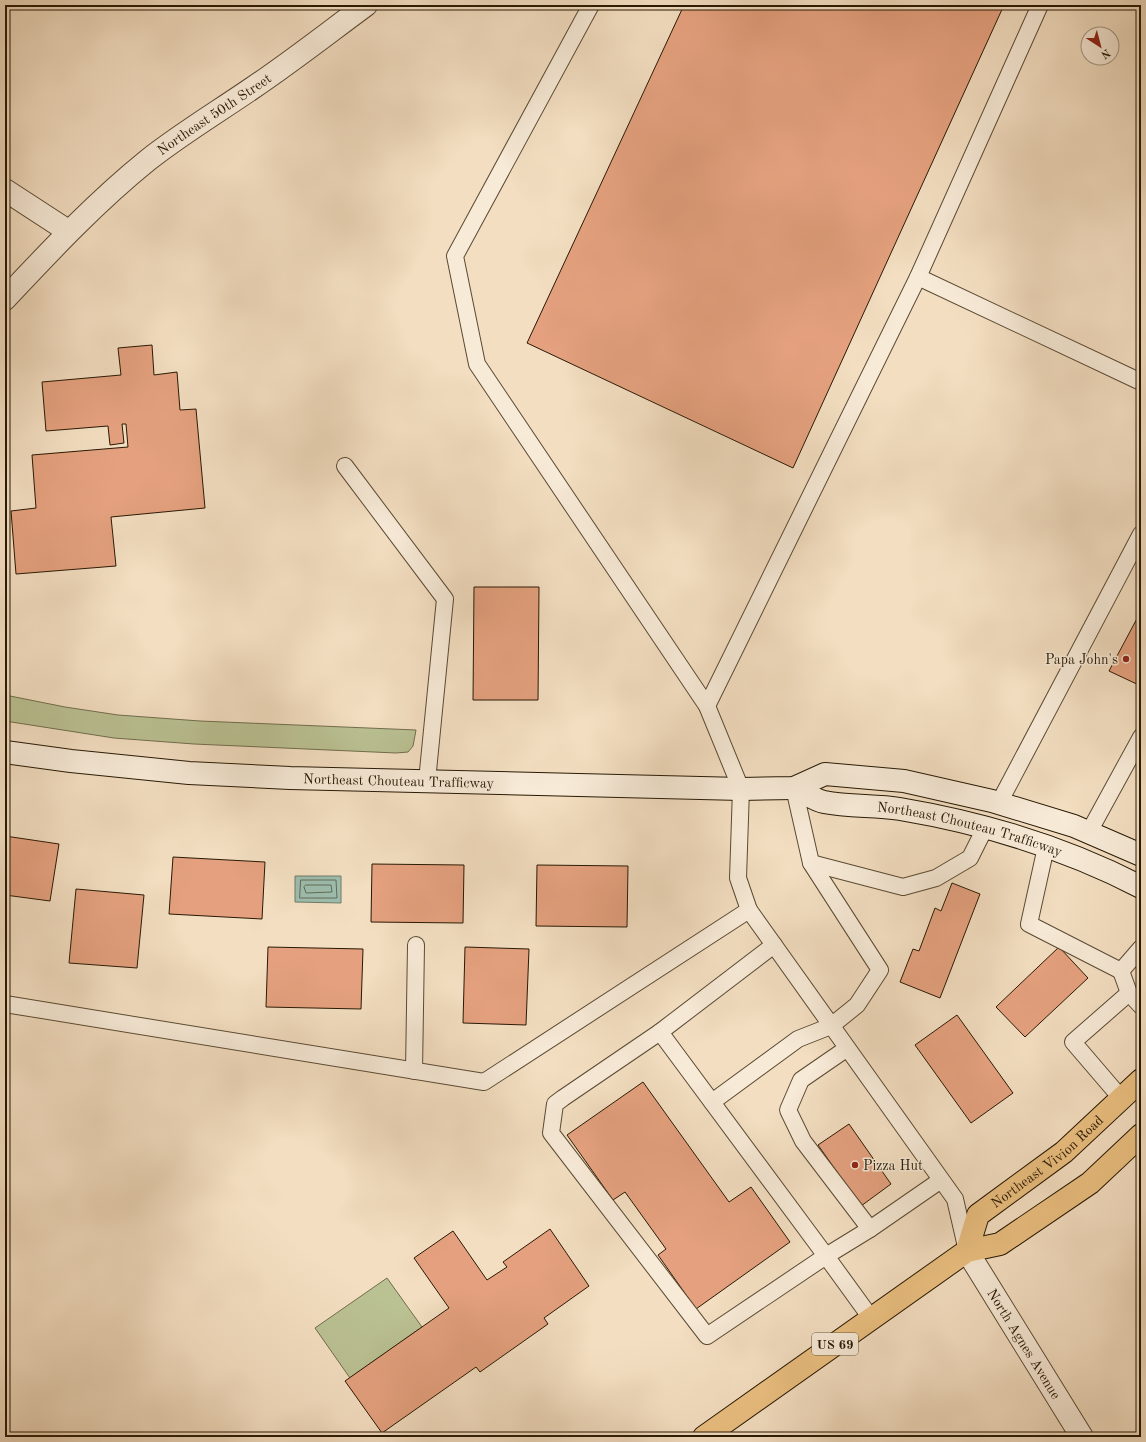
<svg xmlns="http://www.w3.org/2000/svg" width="1146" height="1442" font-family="'Old Standard TT',serif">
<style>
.green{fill:#bac193;stroke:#716d4c}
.water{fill:#9dbdad;stroke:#6e7b69}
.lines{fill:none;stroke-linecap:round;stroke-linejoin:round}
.shore{stroke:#626b58;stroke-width:1}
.building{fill:#e5a17f;stroke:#281904}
.lane-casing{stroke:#5b4a33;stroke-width:18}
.street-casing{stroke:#5b4a33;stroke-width:24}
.secondary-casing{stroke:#281904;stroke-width:24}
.primary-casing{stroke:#281904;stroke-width:24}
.lane{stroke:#f7ead7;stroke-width:16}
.street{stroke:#f7ead7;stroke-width:22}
.secondary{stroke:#f7ead7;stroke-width:22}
.primary{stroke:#eabf80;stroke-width:22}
.poi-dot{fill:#8f2418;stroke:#f7ead7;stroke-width:1.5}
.labels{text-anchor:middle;stroke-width:3;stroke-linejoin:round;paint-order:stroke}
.shield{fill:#f7ead7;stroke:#665843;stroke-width:1}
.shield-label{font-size:13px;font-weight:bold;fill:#281904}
.street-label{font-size:14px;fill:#281904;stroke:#f7ead7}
.poi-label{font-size:14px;fill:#281904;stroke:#f7ead7;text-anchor:end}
</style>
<rect width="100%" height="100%" fill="#f3dec1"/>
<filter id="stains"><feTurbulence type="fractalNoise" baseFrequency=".005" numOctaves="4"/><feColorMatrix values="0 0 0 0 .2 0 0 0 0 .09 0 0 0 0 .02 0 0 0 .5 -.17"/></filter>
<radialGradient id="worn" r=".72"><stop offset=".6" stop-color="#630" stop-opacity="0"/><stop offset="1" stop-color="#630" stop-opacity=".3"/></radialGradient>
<g class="green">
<polygon points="5,695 65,707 118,715 200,721 416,730 413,746 408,752 396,753 194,744 114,738 5,721"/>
<polygon points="387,1278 422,1327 350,1378 315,1328"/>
</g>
<polygon class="water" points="295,876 341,876 341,903 295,902"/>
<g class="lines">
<g class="shore">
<polygon points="301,880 336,880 337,898 300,898"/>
<polygon points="306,885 331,885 332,892 306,893 304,887"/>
</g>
</g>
<g class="building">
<polygon points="684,5 1004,5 793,468 527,343"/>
<polygon points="152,345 154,375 177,372 180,410 196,409 205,508 111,517 116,566 16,574 11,511 36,508 32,455 128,447 126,424 122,424 124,443 110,445 108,426 46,431 42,382 121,375 118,348"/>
<polygon points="474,587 539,587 538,700 473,700"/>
<polygon points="1141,611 1141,686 1109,671"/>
<polygon points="5,836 59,844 50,901 5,895"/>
<polygon points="173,857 265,862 262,919 169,914"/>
<polygon points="372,864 464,865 463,923 371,922"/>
<polygon points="537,865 628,866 627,927 536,926"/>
<polygon points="952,883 980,894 940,998 900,982 913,949 919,951 935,908 941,911"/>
<polygon points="76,889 144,895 137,968 69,963"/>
<polygon points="268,947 363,949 361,1009 266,1007"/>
<polygon points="465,947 529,949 526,1025 463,1023"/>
<polygon points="1059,947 1088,978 1025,1037 996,1007"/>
<polygon points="957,1015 1013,1093 971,1123 915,1045"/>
<polygon points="643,1082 729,1202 751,1187 790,1242 696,1309 658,1255 666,1249 625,1192 613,1200 567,1135"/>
<polygon points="849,1124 891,1184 861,1206 818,1145"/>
<polygon points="550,1229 589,1286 544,1318 548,1324 480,1372 476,1367 382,1433 345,1381 449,1308 414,1258 453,1231 487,1280 507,1267 503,1262"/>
</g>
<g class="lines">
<defs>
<g id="lane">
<polyline points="591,5 455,256 477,364 707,706 741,789 738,878 749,910"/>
<polyline points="918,277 1141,382"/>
<polyline points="345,466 445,599 427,781"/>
<polyline points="707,706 918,277 1040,5"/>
<polyline points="999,803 1141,534"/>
<polyline points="1089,832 1141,737"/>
<polyline points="1046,847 1029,924 1121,971 1141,948"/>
<polyline points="811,863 903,887 936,878 970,858 985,828"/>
<polyline points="774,945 660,1032 563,1098 555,1104 551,1133 707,1336 826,1256 871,1318"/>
<polyline points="1121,971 1129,993 1141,1006"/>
<polyline points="5,1004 484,1082 749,910 955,1199 967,1251"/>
<polyline points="660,1032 826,1256 870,1229"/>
<polyline points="846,1049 801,1080 788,1110 803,1141 870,1229 941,1180"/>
<polyline points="414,1071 416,945"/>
<polyline points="1121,1098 1073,1042 1129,993"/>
<polyline points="712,1102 798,1039 831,1026 857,1005 880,970 811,863 794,788"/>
</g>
<g id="street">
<polyline points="5,190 68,231"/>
<path id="s1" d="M5,299C51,250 96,202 148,160C181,134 216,113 251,89C290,63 328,33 366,5"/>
<path id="s2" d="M967,1251L1082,1437"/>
</g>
<g id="secondary">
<path id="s3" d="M5,752L71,761L189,773L290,778L741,789L794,788L825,774L904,781L992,801L1074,826L1141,855"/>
<path id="s4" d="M794,788C804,792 814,800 824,802C849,807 875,805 900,809C983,823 1066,848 1141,887"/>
</g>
<g id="primary">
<path id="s5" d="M967,1251L978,1215L1064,1152L1141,1080"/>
<polyline points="704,1437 967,1251 1000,1244 1090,1183 1141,1135"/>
</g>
</defs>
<use href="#lane" class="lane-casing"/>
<use href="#street" class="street-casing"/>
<use href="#secondary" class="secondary-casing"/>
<use href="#primary" class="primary-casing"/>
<use href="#lane" class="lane"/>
<use href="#street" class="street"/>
<use href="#secondary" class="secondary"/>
<use href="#primary" class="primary"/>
</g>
<g class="poi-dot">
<circle cx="1126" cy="659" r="4"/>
<circle cx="855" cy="1165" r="4"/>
</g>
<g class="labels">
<rect class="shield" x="812" y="1333" width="46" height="22" rx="3"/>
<g class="shield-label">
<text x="835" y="1349">US 69</text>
</g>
<g class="street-label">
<text dy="5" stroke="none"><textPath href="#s1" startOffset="280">Northeast 50th Street</textPath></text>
<text dy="5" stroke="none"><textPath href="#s3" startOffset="395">Northeast Chouteau Trafficway</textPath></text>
<text dy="5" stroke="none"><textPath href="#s4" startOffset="182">Northeast Chouteau Trafficway</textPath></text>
<text dy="5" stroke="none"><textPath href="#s5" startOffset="125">Northeast Vivion Road</textPath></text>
<text dy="5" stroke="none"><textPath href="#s2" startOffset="109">North Agnes Avenue</textPath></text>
</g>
<g class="poi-label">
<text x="1118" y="664">Papa John's</text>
<text x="863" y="1170" text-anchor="start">Pizza Hut</text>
</g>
</g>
<rect width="1146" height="1442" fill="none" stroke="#f3dec1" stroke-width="20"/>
<rect x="6" y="6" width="1134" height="1430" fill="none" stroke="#281904" stroke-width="2"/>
<rect x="10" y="10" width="1126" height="1422" fill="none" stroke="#281904"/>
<g transform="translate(1100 46) rotate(144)"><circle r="19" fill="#f7ead7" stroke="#a49683"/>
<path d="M0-3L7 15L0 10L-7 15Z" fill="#8f2418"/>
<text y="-6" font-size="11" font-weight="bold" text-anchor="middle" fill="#281904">N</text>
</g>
<rect width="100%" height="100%" filter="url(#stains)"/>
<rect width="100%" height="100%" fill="url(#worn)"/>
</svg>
